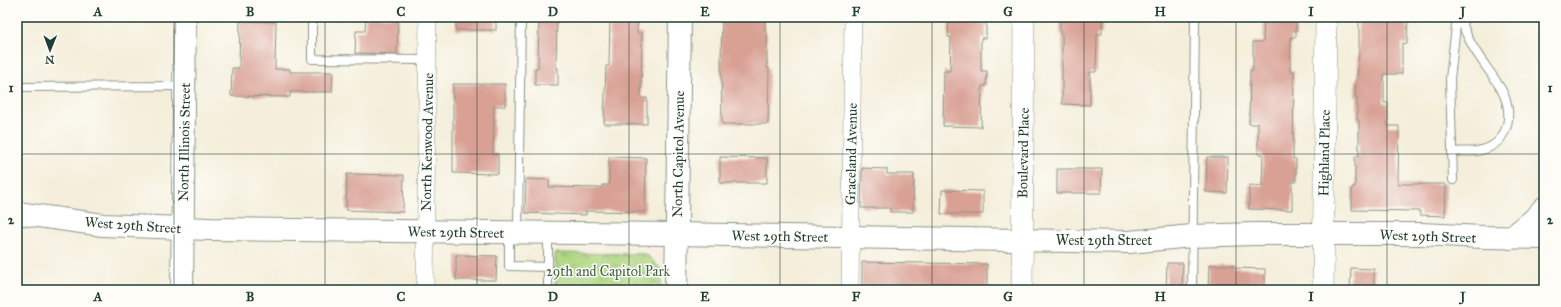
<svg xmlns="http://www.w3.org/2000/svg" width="1561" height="307" font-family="'IM FELL Great Primer',serif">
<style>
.park{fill:url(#park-crowns);stroke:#66895a}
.building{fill:#d9a094}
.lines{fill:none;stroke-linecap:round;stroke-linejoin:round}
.service-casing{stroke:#8a9687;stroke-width:10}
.minor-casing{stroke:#8a9687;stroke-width:18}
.tertiary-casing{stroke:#8a9687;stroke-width:22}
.secondary-casing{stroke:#8a9687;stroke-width:24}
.motorway-casing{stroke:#8a9687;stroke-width:24}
.service{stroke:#fff;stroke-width:8}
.minor{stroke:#fff;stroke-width:17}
.tertiary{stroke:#fff;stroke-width:21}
.secondary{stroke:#fff;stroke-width:22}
.motorway{stroke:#fff;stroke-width:22}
.grid{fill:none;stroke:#1f3d34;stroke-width:1;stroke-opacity:0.55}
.labels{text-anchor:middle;stroke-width:3;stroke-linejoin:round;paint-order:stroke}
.street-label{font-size:14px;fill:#1f3d34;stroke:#fdfcf7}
.park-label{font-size:14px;fill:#426347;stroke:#fdfcf7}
.neatline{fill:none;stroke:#1f3d34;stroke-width:1.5}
.grid-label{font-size:13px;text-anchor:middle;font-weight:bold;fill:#1f3d34}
</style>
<defs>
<pattern id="park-crowns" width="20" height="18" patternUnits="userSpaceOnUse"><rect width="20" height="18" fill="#add57f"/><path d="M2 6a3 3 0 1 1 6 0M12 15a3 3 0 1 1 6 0" fill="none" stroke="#8cae69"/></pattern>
</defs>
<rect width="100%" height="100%" fill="#fdfcf7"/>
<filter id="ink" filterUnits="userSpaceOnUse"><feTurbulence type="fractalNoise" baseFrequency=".025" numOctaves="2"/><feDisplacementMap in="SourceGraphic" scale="8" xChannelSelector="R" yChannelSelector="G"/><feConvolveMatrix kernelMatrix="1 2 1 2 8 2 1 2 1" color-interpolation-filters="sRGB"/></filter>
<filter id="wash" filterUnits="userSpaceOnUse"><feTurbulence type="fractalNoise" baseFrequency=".012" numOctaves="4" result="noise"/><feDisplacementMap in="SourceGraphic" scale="16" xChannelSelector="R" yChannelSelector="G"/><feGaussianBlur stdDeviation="0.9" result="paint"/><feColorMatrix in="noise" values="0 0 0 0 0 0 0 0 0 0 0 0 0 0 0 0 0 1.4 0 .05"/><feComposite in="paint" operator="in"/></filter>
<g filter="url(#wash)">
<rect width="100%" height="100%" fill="#f4eeda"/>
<polygon class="park" points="555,253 646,254 661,269 661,290 555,290"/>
<g id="blocks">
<g class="building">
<polygon points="366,17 398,17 397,54 355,53 356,31 365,31"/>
<rect x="456" y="17" width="40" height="13"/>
<polygon points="539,17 557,17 556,68 558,68 558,85 535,85 535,68 538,68"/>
<polygon points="610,17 638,17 637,33 642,33 641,98 647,98 647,124 604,124 606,66 609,66"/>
<polygon points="722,17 765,17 765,32 767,32 767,68 769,68 768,124 722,124 721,62"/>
<polygon points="949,17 986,17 986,38 981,38 981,71 987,71 986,86 982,86 981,127 943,126 944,71 950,71 951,37 948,37"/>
<polygon points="1060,17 1102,17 1102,34 1097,34 1096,72 1090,72 1090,105 1062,104 1062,34 1060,34"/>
<polygon points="1264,17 1296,17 1296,37 1291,37 1290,71 1294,71 1293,159 1296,159 1296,182 1292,182 1292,210 1249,209 1249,185 1262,186 1263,154 1258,154 1258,124 1249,124 1250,70 1253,70 1253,42 1263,42"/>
<polygon points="1359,20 1408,21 1407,44 1402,43 1402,74 1384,74 1384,103 1388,103 1388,126 1399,126 1398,184 1446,184 1445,216 1420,215 1420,211 1352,210 1352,187 1355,187 1355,156 1359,156 1359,120 1357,120 1357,97 1355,97 1356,79 1357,79 1359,52"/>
<polygon points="240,21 276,22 275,69 290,69 290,72 333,72 332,92 290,92 290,97 231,96 232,68 239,68"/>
<polygon points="453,84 505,84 505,106 494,106 493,154 498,154 498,174 453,173"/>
<polygon points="609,157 646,158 645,212 586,211 586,215 525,213 526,179 549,180 549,187 602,188 602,185 609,185"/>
<polygon points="720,157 767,158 767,183 720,183"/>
<polygon points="1207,157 1228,157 1227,193 1206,192"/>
<polygon points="862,168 887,169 887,174 914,174 913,212 890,212 890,208 861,208"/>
<polygon points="1057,169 1102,169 1101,193 1057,193"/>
<polygon points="347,174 404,175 403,212 346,210"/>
<polygon points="942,190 983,191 983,214 941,214"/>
<polygon points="456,255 497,256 496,280 456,280"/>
<polygon points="862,262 987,264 987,290 862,290"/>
<polygon points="1167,263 1183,263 1182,290 1166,290"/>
<polygon points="1209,265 1234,265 1234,268 1265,269 1265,290 1208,290"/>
<polygon points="1351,268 1374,269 1374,290 1350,290"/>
</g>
</g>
</g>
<g filter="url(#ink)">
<use href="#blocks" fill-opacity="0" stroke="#8a9687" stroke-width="1"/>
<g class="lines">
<defs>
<g id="service">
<polyline points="312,17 312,59 428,60"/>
<polyline points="17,87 184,86"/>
<path d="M1452,152C1460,151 1469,152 1477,151C1509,146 1515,114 1501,89C1492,73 1479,59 1471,43C1466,35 1463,26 1461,17"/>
<polyline points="1453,180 1450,79 1457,17"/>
<polyline points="518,232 521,17"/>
<polyline points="509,234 509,266 548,267"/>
<polyline points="548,290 548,234"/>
<polyline points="1192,290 1195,17"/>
</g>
<g id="minor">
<polyline points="425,290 428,17"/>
<polyline points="850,290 853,17"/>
</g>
<g id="tertiary">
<polyline points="1022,290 1024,17"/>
<polyline points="1323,290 1326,17"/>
</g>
<g id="secondary">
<polyline points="17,213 103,225 210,229 677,234 1129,242 1192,236 1254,234 1421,234 1483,237 1544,238"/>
<polyline points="182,290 185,17"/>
<polyline points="676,290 680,17"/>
</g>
<polyline id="motorway" points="1511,238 1533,220 1544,208"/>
</defs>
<use href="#service" class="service-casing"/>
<use href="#minor" class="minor-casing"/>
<use href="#tertiary" class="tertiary-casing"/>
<use href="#secondary" class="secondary-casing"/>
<use href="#motorway" class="motorway-casing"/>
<use href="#service" class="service"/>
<use href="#minor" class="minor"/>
<use href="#tertiary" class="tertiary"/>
<use href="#secondary" class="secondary"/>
<use href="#motorway" class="motorway"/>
</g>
</g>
<path class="grid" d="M174,17V290M325,17V290M477,17V290M629,17V290M780,17V290M932,17V290M1084,17V290M1236,17V290M1387,17V290M17,154H1544"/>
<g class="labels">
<g class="street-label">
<text transform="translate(184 142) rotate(-89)" y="5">North Illinois Street</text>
<text transform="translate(427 142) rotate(-89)" y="5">North Kenwood Avenue</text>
<text transform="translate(1023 153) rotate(-89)" y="5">Boulevard Place</text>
<text transform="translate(1324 153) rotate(-89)" y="5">Highland Place</text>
<text transform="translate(678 154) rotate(-89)" y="5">North Capitol Avenue</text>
<text transform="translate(851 154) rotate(-89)" y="5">Graceland Avenue</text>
<text transform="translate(133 225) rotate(4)" y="5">West 29th Street</text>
<text transform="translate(456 232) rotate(1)" y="5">West 29th Street</text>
<text transform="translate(780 236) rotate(1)" y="5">West 29th Street</text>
<text transform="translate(1428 236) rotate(2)" y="5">West 29th Street</text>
<text x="1104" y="245">West 29th Street</text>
</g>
<g class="park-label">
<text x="608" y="276">29th and Capitol Park</text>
</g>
</g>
<rect width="1561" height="307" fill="none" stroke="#fdfcf7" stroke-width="44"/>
<g transform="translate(50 50) rotate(181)" stroke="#fdfcf7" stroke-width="3" paint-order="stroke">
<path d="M0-3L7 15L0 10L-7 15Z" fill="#1f3d34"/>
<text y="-6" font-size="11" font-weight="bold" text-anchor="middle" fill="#1f3d34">N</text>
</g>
<rect x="22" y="22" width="1517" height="263" class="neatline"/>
<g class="grid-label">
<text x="98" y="16">A</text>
<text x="250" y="16">B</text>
<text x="401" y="16">C</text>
<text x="553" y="16">D</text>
<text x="705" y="16">E</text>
<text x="856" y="16">F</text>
<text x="1008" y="16">G</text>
<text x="1160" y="16">H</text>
<text x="1311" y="16">I</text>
<text x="1463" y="16">J</text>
<text x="11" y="92">1</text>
<text x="1550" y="92">1</text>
<text x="11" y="224">2</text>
<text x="1550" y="224">2</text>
<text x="98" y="301">A</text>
<text x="250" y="301">B</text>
<text x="401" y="301">C</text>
<text x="553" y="301">D</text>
<text x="705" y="301">E</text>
<text x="856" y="301">F</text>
<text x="1008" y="301">G</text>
<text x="1160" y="301">H</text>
<text x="1311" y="301">I</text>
<text x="1463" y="301">J</text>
</g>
</svg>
